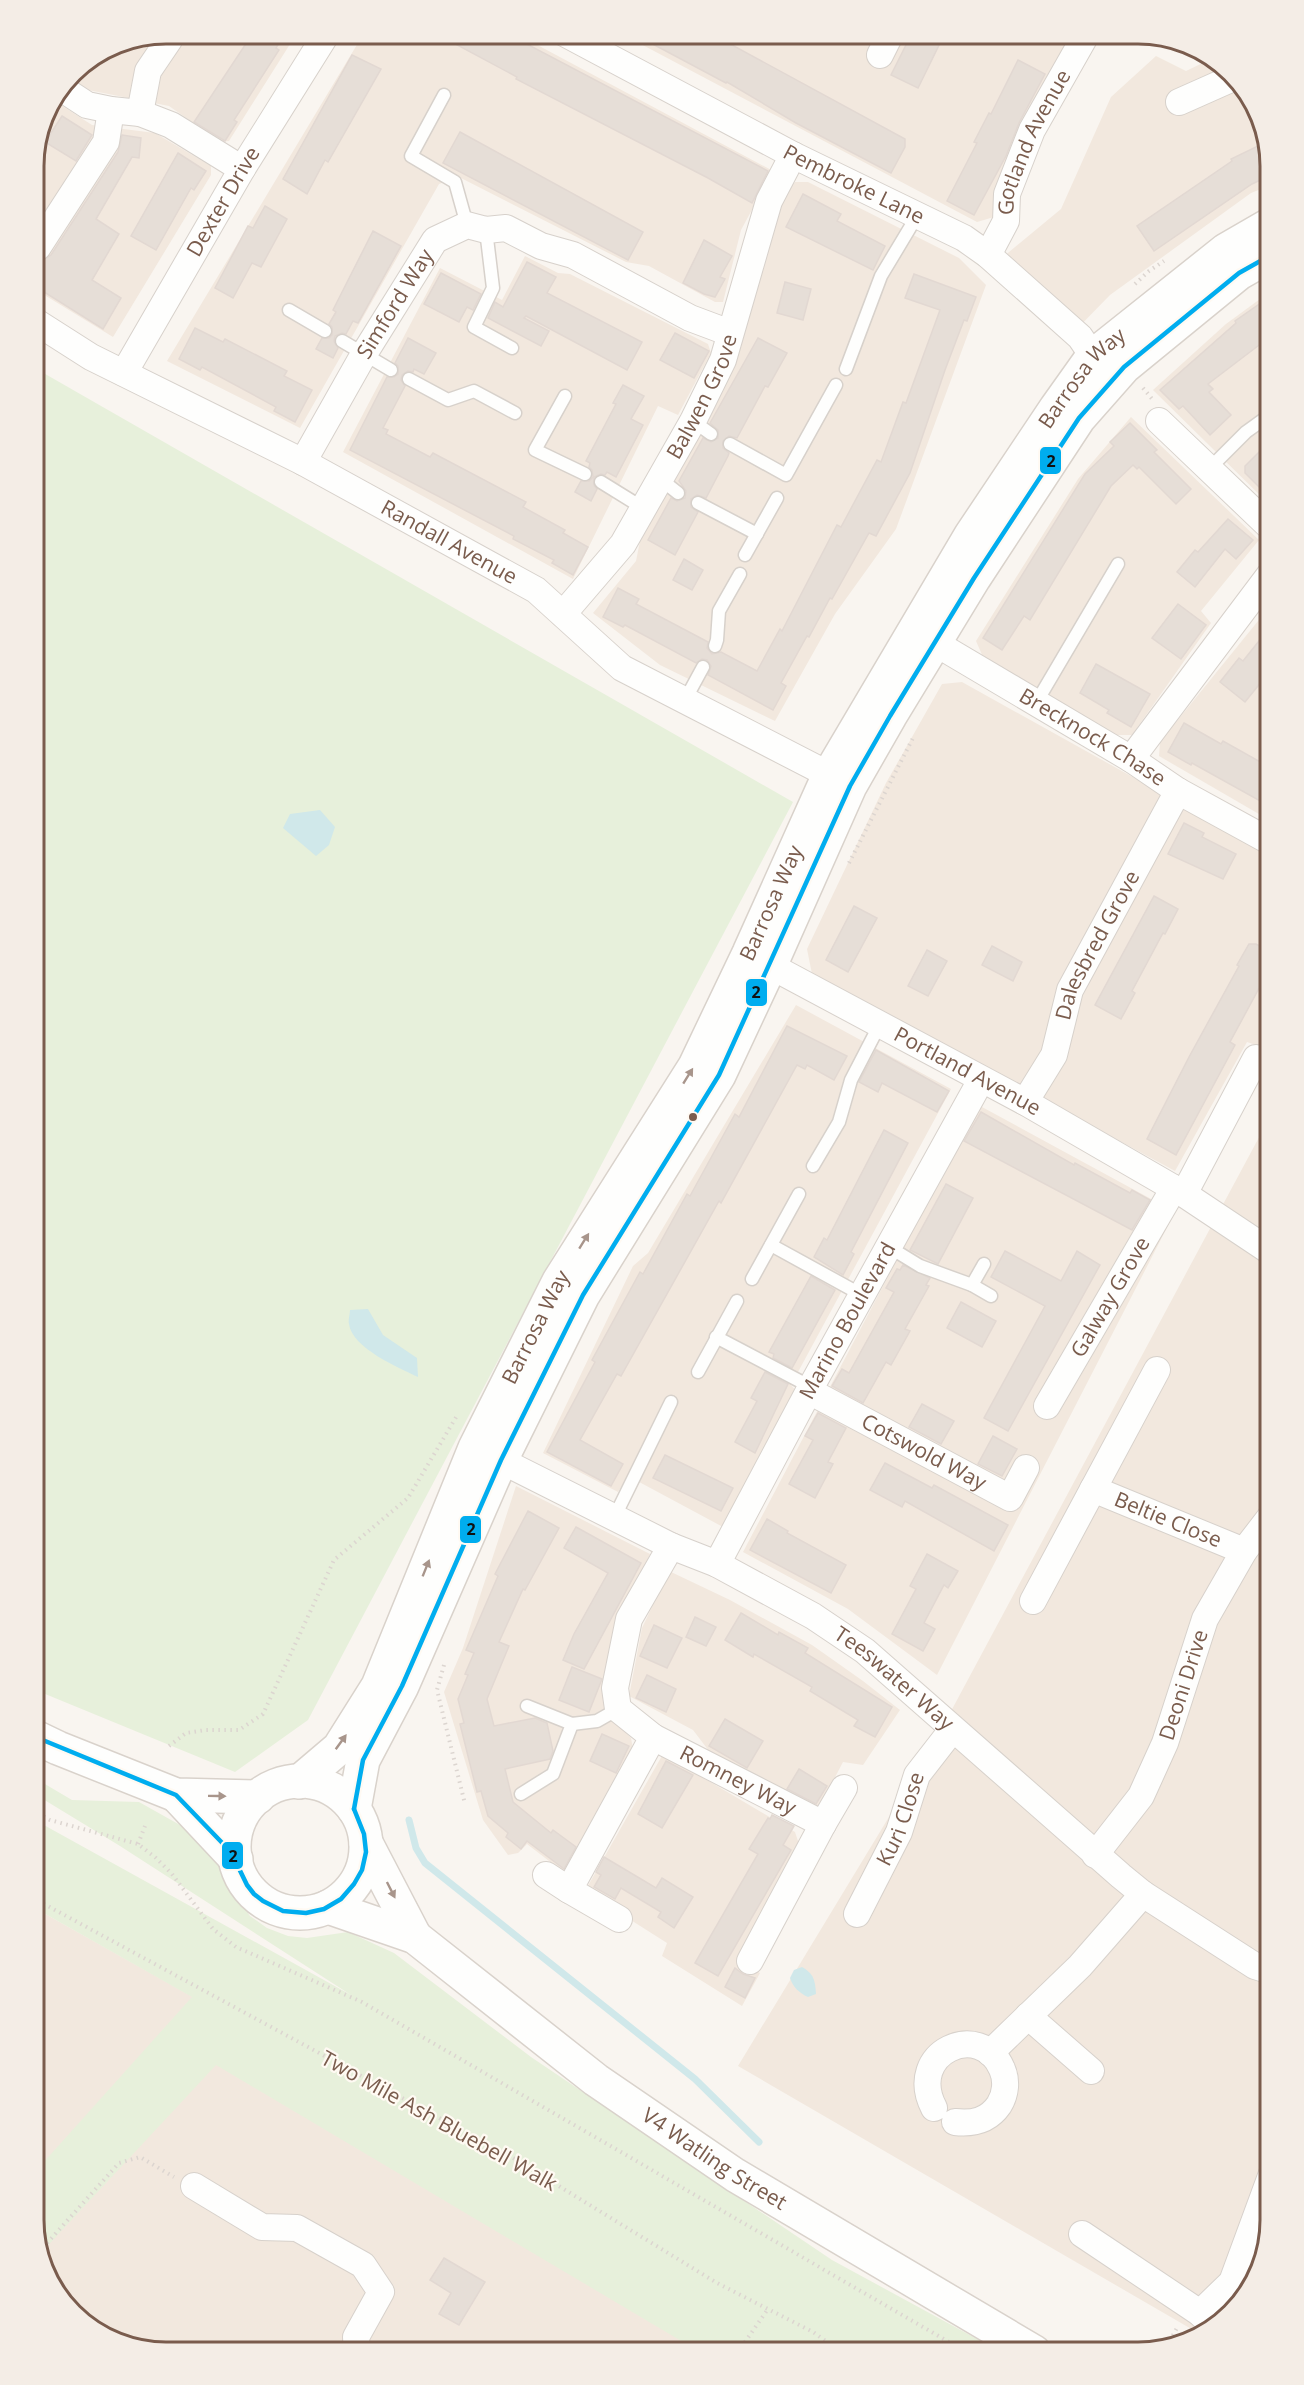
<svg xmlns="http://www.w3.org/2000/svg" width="1304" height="2385" font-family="'Open Sans',sans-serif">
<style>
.residential{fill:#f2e8de}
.green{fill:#e7f0db}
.water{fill:#d0e8ea}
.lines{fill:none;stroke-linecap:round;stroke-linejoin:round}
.stream{stroke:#d0e8ea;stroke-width:7}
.building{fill:#e6ded7;stroke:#e2d8d2;stroke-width:1.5}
.lane-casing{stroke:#d7d1cb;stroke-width:15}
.street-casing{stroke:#d7d1cb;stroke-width:28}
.secondary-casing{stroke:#d9d2cb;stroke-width:36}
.path{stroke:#dcd5d0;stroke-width:4;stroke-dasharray:1.5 4.5;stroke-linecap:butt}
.lane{stroke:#fefefd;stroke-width:12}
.street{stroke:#fefefd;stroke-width:26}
.secondary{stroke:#fefefd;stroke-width:33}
.bus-1-casing{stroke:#fffaf3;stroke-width:9}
.bus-1{stroke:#00adef;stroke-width:4.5}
.oneway{fill:#a8958b}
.bus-dot{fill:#7a5c4d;stroke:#fffaf3;stroke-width:2}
.labels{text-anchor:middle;stroke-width:4.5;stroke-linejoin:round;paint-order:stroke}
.street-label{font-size:21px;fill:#7a5c4d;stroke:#fffaf3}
.rim{fill:none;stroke:#7a5c4d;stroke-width:3}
.line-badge{stroke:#fffaf3;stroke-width:2}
.pale-badge-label{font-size:16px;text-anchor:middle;font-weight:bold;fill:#111}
</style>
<rect width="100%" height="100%" fill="#f9f5f0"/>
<g class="residential">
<polygon points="165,33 297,33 229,141 221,142 169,106 78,88 66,80 72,71 115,43"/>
<polygon points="364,33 515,33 773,171 741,230 723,302 715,302 649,266 626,262 459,177 439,184 300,428 167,361"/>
<polygon points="620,33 1074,33 994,217 977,222"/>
<polygon points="1156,56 1186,71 1213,58 1219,60 1261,114 1271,165 1271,185 1251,193 1110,295 1069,337 1003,257 1061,209 1111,97"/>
<polygon points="53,100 92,125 155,133 211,166 211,175 113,337 33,288 33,157 43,114"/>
<polygon points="795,182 808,182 959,258 986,285 896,529 835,614 775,721 660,665 593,613 636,561 641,536 782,199"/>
<polygon points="525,256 558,273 570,274 708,344 711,353 678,415 658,406 573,579 343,452 440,268 502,300"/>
<polygon points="1271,291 1271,506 1153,390 1226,324"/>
<polygon points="1131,417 1259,540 1201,611 1211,623 1132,735 1114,735 983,657 976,641 1078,479"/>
<polygon points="1271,605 1271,821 1159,756 1160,742"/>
<polygon points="962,682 1271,854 1271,991 1260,1014 1271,1021 1271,1024 1259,1046 1247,1042 1175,1171 812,974 807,949 886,783 942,684"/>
<polygon points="796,1005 951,1089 791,1385 797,1392 723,1527 628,1476 618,1492 543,1453 633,1266 648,1253"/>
<polygon points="982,1107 1175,1212 937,1675 848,1609 743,1552 911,1233 907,1227 970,1109"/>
<polygon points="1271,1115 1271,2140 1228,2310 1200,2334 738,2066 935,1741"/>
<polygon points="516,1486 650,1554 610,1657 618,1724 631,1738 633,1749 576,1866 562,1871 527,1844 518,1853 508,1855 483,1820 444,1692 463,1648"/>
<polygon points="669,1571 730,1600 812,1645 863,1681 900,1710 863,1765 843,1762 820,1806 807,1810 709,1751 693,1730 629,1696 642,1628"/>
<polygon points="663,1754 795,1832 799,1844 737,1960 760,1973 742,2006 662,1956 667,1943 585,1891"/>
<polygon points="33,1907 193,1997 701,2352 157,2352 91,2330 43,2271 33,2220"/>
</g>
<g class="green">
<polygon points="33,367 793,802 308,1720 235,1772 33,1689"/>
<polygon points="33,1777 72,1800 139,1802 205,1839 233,1893 250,1916 267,1928 288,1936 307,1938 348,1932 394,1953 531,2057 832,2260 1001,2352 686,2352 688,2345 216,2065 40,2254 33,2220 33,2174 192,1997 33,1907 33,1819 351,1995 120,1846 33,1793"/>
</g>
<g class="water">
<polygon points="320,810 335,827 329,845 316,856 283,828 290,814"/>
<path d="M368,1309L383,1335L417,1358L418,1377C399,1368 352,1348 349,1324C348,1320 350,1314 350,1310Z"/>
<path d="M802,1967C814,1974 815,1980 816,1994L808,1997C799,1993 793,1987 790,1978L794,1970Z"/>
</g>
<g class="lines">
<polyline class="stream" points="409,1820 416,1848 425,1863 695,2079 759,2142"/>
</g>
<g class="building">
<polygon points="253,33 285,33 276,48 279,50 234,120 237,122 225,141 194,122"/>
<polygon points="435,33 506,33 768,171 752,203 708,178 516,79 517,77"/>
<polygon points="632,33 710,33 905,139 905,147 891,173 796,123 727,82 726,83"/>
<polygon points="912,33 945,33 918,88 891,75"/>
<polygon points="352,55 381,69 328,162 325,160 307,194 283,179"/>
<polygon points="1018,60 1045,74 1019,123 1006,156 974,215 947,201 977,143 974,142 989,113 991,114"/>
<polygon points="62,116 92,135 76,161 45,142"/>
<polygon points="460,132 643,232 628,260 443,163"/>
<polygon points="122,135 141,138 139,158 132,157 96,219 119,234 92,280 121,298 103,329 33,285 33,272 39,262 51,255 118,152"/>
<polygon points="1266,142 1271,175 1252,184 1154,251 1137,226 1232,161 1231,159"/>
<polygon points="178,153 206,171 194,190 191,188 156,250 131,236"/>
<polygon points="803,194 841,214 837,221 885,246 873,270 786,227"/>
<polygon points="265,206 287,219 261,267 252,263 233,298 215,288 248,226 253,228"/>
<polygon points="373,231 401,246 358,323 353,321 346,334 342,333 335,336 334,341 338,348 333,358 316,349 322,338 329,338 332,335 332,327 329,324 336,312 333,310"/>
<polygon points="704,240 732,256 720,277 725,279 715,297 704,294 683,283"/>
<polygon points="527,262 556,277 547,293 642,342 627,370 526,316 524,318 549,331 541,346 488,318 495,302 503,307"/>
<polygon points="441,273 481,294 473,310 467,307 459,322 424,304"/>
<polygon points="914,274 976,297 967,321 964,320 945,370 910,473 876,536 869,533 832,599 830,598 809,637 807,636 781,683 786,686 773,710 708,675 711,666 707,660 702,659 696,663 625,625 623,627 603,617 618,588 639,599 636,604 708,642 707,648 712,654 721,652 757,671 780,629 782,631 837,525 841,527 877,460 881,462 903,402 906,403 940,310 905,298"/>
<polygon points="785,282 811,289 803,320 777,313"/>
<polygon points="1271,296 1271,336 1208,384 1213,389 1209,392 1231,415 1210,435 1183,406 1179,409 1160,390 1236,323 1235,321"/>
<polygon points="195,328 223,342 225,339 287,371 284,376 312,390 295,422 274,411 276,407 202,367 200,370 179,359"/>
<polygon points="675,333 709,351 694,378 660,360"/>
<polygon points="408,338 436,353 424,374 414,369 413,372 408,371 402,375 401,380 405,386 383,428 388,430 386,434 430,457 433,453 526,502 523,507 565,530 563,533 588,547 573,575 552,563 554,560 513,539 514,536 350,450 387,377 394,377 398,374 398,366 395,363"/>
<polygon points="758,338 787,353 768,387 765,386 737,438 729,436 723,441 723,448 729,453 728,456 706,498 697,495 691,499 691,507 698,512 675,555 648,540 671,498 677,501 685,498 686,491 679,481 703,438 711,442 718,438 718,430 710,423"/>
<polygon points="623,385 644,396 631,419 643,425 616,477 607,472 605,475 601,474 594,477 594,485 597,489 591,501 575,492 581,481 589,481 593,477 592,470 589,467 590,463 586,461 616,404 613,403"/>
<polygon points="1130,423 1157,450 1154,452 1191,489 1176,504 1139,467 1137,469 1133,465 1111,486 1030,620 1024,616 1002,650 983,638 1085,474 1114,446 1110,442"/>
<polygon points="1271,440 1271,499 1245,473 1245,466"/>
<polygon points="1228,519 1253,540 1236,559 1225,549 1195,587 1177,572 1195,550 1198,552"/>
<polygon points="684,559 703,570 692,590 673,580"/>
<polygon points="1178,604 1206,625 1181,659 1152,638"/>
<polygon points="1271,626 1271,670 1245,702 1220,682 1239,658 1243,661"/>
<polygon points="1096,664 1150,694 1131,727 1107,713 1109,710 1080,693"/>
<polygon points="1184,723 1221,744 1223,741 1271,768 1271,807 1192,763 1191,765 1168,752"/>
<polygon points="1184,823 1204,833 1202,837 1236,854 1223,879 1168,854"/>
<polygon points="1154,896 1178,909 1165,934 1163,933 1132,991 1135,993 1121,1019 1095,1005"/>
<polygon points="854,906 877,918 848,972 826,960"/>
<polygon points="1249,944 1256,944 1271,952 1271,966 1230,1042 1235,1045 1176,1155 1147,1139 1189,1057 1239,966 1237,965"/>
<polygon points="992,946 1022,962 1013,981 982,965"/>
<polygon points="927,950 947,961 928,996 908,986"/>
<polygon points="787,1026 847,1056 834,1080 807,1065 805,1069 797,1065 721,1203 719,1201 621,1376 617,1374 580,1440 623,1464 611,1486 547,1452 595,1362 592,1360 640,1272 643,1274 687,1194 690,1196 735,1114 739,1117"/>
<polygon points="876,1050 949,1091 937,1112 882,1083 878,1092 859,1082"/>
<polygon points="981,1112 1074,1165 1075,1163 1130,1193 1132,1190 1150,1200 1132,1230 964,1141"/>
<polygon points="884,1130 908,1143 851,1252 854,1254 843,1275 814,1257 824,1238 827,1240"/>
<polygon points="946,1184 973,1198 938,1264 910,1250"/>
<polygon points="1005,1251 1061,1281 1077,1251 1100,1265 1008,1431 984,1418 1045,1306 991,1277"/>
<polygon points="903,1265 930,1278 926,1285 929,1286 905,1329 910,1331 891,1365 886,1362 863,1403 832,1386 842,1369 849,1373 894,1292 886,1288 897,1269 900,1270"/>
<polygon points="811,1276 835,1290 792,1368 773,1358 774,1354 769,1352"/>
<polygon points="961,1302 996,1321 982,1347 947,1328"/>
<polygon points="765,1372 788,1384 755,1453 735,1442 757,1401 751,1398"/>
<polygon points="922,1404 954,1421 941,1444 909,1427"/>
<polygon points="818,1413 846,1428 828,1462 833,1464 815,1498 789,1484 813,1440 805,1436"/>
<polygon points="993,1436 1017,1449 1002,1476 978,1464"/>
<polygon points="665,1455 733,1488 721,1511 653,1478"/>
<polygon points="885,1463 932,1488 934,1485 1008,1525 994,1551 905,1501 902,1507 870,1490"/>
<polygon points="528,1511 559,1528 525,1590 523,1589 499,1642 509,1646 487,1699 494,1726 535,1718 547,1723 553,1751 550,1759 505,1769 513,1802 551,1833 553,1830 576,1847 564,1869 527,1841 521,1849 506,1837 508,1833 488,1816 481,1791 477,1792 460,1724 464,1723 458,1699 468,1675 465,1674 474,1653 466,1650 498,1576 495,1574"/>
<polygon points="767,1519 788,1531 787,1533 846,1565 831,1593 750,1550"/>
<polygon points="576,1527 641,1563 584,1669 563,1660 574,1634 608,1573 564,1548"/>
<polygon points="927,1554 958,1571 948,1588 944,1585 924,1623 935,1629 923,1651 892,1634 916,1589 910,1586"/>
<polygon points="741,1613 778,1635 779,1632 808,1648 805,1653 892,1707 875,1737 854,1726 858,1720 810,1691 812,1687 754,1654 753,1657 725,1640"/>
<polygon points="695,1617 716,1627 706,1646 686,1637"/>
<polygon points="654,1625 682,1638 667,1668 640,1656"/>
<polygon points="572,1667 602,1679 589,1712 559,1700"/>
<polygon points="647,1675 676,1689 666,1712 636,1698"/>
<polygon points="725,1719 763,1741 747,1768 709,1746"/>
<polygon points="602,1734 629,1746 616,1773 590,1761"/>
<polygon points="666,1761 693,1775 662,1828 638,1814"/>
<polygon points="799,1769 827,1786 816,1804 787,1789"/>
<polygon points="772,1815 794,1826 783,1845 791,1850 718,1976 695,1963 758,1854 749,1849 768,1818 770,1819"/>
<polygon points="604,1857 656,1888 662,1878 693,1897 674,1928 658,1917 661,1912 621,1888 615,1899 594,1887 601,1875 596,1872"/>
<polygon points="735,1968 743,1974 755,1978 745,1998 725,1987"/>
<polygon points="444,2258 485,2282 459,2325 439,2314 451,2293 430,2280"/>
</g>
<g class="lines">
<defs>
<g id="lane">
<polyline points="444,95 411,156 455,182 467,225"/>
<polyline points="486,230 493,288 474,327 512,348"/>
<polyline points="289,310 325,331"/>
<polyline points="342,341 391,370"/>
<polyline points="846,369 881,276 917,216"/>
<polyline points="409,379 448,400 474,391 515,413"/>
<polyline points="565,396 535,450 585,474"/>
<polyline points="693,421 711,434"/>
<polyline points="730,444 786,475 836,385"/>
<polyline points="1209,469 1246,432 1271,414"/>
<polyline points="659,478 678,493"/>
<polyline points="601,482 643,508"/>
<polyline points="698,503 757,534"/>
<polyline points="745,555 777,498"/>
<polyline points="715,646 717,640 719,611 740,574"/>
<polyline points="684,702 703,667"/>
<polyline points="1036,703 1118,564"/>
<polyline points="813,1166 839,1122 851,1080 880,1024"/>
<polyline points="771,1245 862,1295"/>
<polyline points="889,1247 920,1266 972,1285 991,1296"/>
<polyline points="752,1279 799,1194"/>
<polyline points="972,1285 984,1264"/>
<polyline points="716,1337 811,1387"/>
<polyline points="698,1372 737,1301"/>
<polyline points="615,1516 671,1402"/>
<polyline points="572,1724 597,1721 618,1709"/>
<polyline points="521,1794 553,1774 572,1724 527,1706"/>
</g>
<g id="street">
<path id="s1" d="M564,33L793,155L964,238L988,255L1080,337L1093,356L1105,368"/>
<polyline points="880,55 891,33"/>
<polyline points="61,88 87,105 111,110 140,113 171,125 242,169"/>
<polyline points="1179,102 1233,78"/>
<polyline points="140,113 148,71 169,40 171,33"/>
<polyline points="38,247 106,142 111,110"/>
<path id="s2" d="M988,255L1006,221L1007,194L1032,130L1087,33"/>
<path id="s3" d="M33,320L91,357L303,462L536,590L622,668L845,783"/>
<path id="s4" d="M124,373L242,169L327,33"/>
<polyline points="1159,421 1271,528"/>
<path id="s5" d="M303,462L364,354L435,240L467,225L486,230L506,228L541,246L573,255L690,318L730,333"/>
<path id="s6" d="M563,614L623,544L693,421L723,360L769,201L793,155"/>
<path id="s7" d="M920,634L1131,759L1178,791L1271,842"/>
<polyline points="1131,759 1271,573"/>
<path id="s8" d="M754,957L1025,1102L1184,1194L1271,1252"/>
<path id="s9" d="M1025,1102L1054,1055L1070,990L1178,791"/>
<polyline points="1184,1194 1256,1058"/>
<path id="s10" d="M809,1391L1010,1498L1026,1468"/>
<path id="s11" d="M1047,1406L1174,1188"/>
<path id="s12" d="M486,1453L671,1546L717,1564L813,1616L865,1651L1121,1876L1143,1894L1255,1966L1271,1971"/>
<path id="s13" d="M1093,1489L1244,1551"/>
<path id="s14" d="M671,1546L629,1619L615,1688L618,1709L653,1737L823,1824"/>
<path id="s15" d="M717,1564L811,1387L981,1080"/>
<polyline points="1033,1601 1157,1370"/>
<path id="s16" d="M1095,1855L1141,1796L1165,1743L1205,1619L1244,1551L1271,1516"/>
<polyline points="546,1875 569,1890"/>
<path id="s17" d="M857,1914L899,1832L917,1775L952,1730"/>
<polyline points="619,1919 569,1890 653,1737"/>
<polyline points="750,1961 823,1824 844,1788"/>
<polyline points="1028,2016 1091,2071"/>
<polyline points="990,2053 1080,1966 1143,1894"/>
<path d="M934,2108C905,2052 981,2019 1002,2069C1007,2080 1006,2094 999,2105C988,2121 973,2124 955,2122"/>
<polyline points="194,2186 262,2227 297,2228 363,2265 381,2292 356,2337 357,2352"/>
<polyline points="1082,2234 1200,2313"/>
<polyline points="1211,2324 1200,2313 1232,2282 1271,2176"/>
</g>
<g id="secondary">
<polyline points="33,1736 58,1748 176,1795 258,1797"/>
<circle cx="300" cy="1847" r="66"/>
<path id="s18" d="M299,1782L339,1748L378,1686L475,1448L559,1281L695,1066L749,953L829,775L971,535L1056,408L1093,356L1226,250L1271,224"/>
<polyline points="176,1795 236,1859"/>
<polyline points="354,1809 363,1760 402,1686 501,1460 583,1295 719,1075 770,966 850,786 890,716 974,578 1079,418 1124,367 1239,273 1271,255"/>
<polyline points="366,1843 415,1937"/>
<path id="s19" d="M328,1907L415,1937L596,2080L735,2175L1034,2352"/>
</g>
</defs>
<use href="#lane" class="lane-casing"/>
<use href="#street" class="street-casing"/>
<use href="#secondary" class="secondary-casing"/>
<g class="path">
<polyline points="1135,284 1149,271 1164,261"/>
<polyline points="1143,388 1153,400"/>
<polyline points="849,863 914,736"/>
<polyline points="444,1665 437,1690 465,1804"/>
<polyline points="169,1746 186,1733 206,1730 239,1730 263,1714 334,1560 408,1498 458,1414"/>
<polyline points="33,1811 50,1820 138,1844 156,1858 172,1874 213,1929 236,1947 362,2002 966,2352"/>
<polyline points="138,1844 145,1826"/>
<polyline points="33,1898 513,2158 717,2283 813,2332 841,2352"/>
<polyline points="39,2252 119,2163 140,2157 174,2177"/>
<polyline points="1167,2346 1178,2326"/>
<polyline points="738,2352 768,2309"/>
</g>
<use href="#lane" class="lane"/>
<use href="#street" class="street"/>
<use href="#secondary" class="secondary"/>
<defs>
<g id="bus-1">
<polyline points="33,1736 176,1795 231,1852 247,1885 254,1894 263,1901 283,1911 306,1913 324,1909 341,1899 354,1884 362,1870 366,1852 364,1834 354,1809"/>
<polyline points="354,1809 363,1760 402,1686 501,1460 583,1295 719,1075 850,786 890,716 974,578 1079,418 1124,367 1239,273 1271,255"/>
</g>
</defs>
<use href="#bus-1" class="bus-1-casing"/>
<use href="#bus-1" class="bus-1"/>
</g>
<defs><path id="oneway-solid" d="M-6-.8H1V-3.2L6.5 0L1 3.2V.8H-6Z" transform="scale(1.5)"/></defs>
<g class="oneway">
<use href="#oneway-solid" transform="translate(688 1076) rotate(-58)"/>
<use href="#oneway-solid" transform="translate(584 1241) rotate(-58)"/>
<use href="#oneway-solid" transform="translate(426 1568) rotate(-68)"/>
<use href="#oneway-solid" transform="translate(341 1742) rotate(-54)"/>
<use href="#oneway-solid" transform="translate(217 1796) rotate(1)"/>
<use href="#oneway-solid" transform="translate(391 1890) rotate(63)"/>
</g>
<circle class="bus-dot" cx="693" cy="1117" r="5"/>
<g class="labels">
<g class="street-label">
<text dy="7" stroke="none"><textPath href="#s2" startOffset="123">Gotland Avenue</textPath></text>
<text dy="7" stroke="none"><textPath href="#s1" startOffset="327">Pembroke Lane</textPath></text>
<text dy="7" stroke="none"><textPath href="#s4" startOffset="198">Dexter Drive</textPath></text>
<text dy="7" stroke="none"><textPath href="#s5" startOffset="183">Simford Way</textPath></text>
<text dy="7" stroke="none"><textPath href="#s18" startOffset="1616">Barrosa Way</textPath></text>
<text dy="7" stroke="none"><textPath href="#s6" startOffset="260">Balwen Grove</textPath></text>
<text dy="7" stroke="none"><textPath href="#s3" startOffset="472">Randall Avenue</textPath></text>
<text dy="7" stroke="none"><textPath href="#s7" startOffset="201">Brecknock Chase</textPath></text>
<text dy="7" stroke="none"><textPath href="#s18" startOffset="1004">Barrosa Way</textPath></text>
<text dy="7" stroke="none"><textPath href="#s9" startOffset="174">Dalesbred Grove</textPath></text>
<text dy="7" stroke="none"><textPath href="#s8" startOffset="242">Portland Avenue</textPath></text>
<text dy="7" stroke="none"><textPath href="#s11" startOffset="126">Galway Grove</textPath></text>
<text dy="7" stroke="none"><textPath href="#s15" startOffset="276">Marino Boulevard</textPath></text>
<text dy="7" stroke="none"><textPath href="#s18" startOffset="518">Barrosa Way</textPath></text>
<text dy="7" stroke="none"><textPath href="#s10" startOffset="130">Cotswold Way</textPath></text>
<text dy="7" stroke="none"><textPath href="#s13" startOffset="81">Beltie Close</textPath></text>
<text dy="7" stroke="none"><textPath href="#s12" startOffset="468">Teeswater Way</textPath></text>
<text dy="7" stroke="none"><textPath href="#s16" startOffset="194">Deoni Drive</textPath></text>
<text dy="7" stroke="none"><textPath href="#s14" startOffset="316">Romney Way</textPath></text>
<text dy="7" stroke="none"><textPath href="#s17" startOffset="105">Kuri Close</textPath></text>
<text transform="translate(439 2121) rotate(29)" y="7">Two Mile Ash Bluebell Walk</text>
<text dy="7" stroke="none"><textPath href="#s19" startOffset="465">V4 Watling Street</textPath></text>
</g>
</g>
<path d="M0 0H1304V2385H0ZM166 44H1138A122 122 0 0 1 1260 166V2220A122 122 0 0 1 1138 2342H166A122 122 0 0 1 44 2220V166A122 122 0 0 1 166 44Z" fill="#f4ede6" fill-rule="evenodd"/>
<path class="rim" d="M166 44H1138A122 122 0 0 1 1260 166V2220A122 122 0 0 1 1138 2342H166A122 122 0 0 1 44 2220V166A122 122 0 0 1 166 44Z"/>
<g class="line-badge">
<rect x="1039" y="446" width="23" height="29" rx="6" fill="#00adef"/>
<rect x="745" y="978" width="23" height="29" rx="6" fill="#00adef"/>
<rect x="459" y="1515" width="23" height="29" rx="6" fill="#00adef"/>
<rect x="221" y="1841" width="23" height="29" rx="6" fill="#00adef"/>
</g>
<g class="pale-badge-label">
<text x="1051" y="467">2</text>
<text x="756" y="998">2</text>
<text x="471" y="1535">2</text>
<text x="233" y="1862">2</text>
</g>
</svg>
